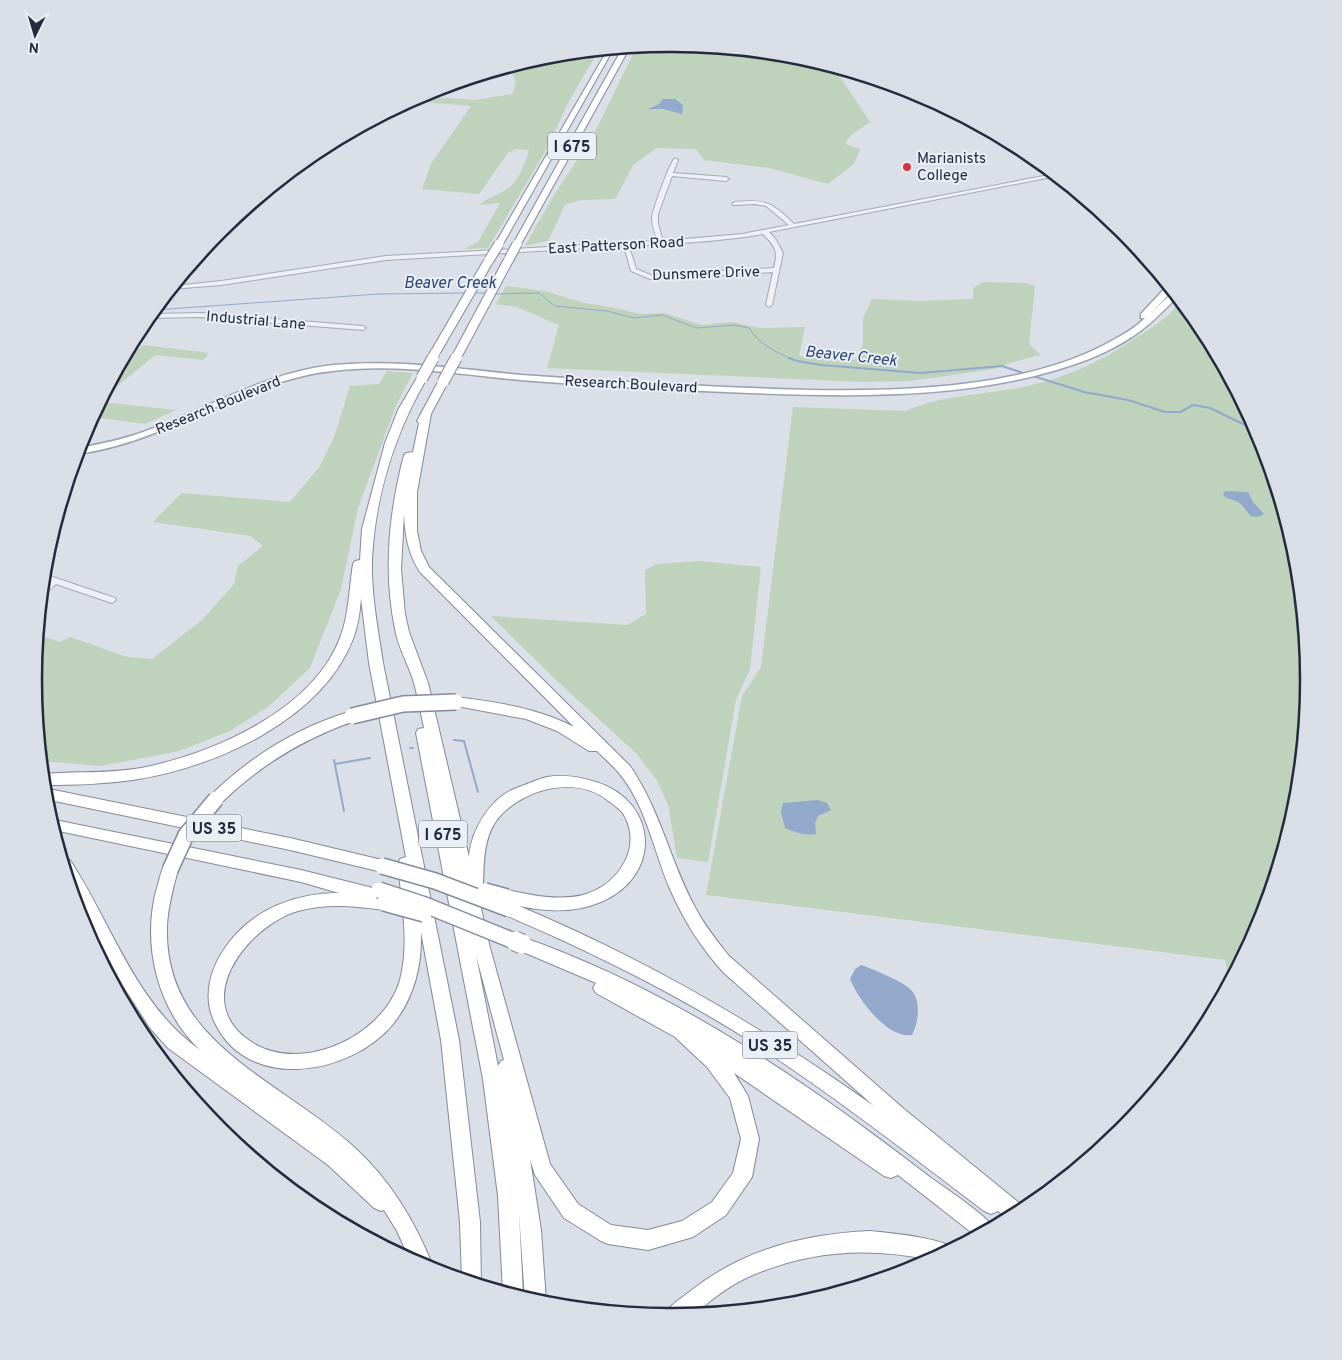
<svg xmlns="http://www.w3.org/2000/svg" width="1342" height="1360" font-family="Overpass,sans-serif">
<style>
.green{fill:#bfd2bb}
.water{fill:#92a9cb}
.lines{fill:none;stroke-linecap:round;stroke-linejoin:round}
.stream-far1{stroke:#92a9cb;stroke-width:1}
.stream{stroke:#92a9cb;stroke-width:2}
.minor-casing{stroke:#a4a9b4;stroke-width:2}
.major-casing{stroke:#99a2b3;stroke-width:3}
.highway-casing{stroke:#818a9f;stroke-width:2}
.minor{fill:#eef0f5;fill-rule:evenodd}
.major{fill:#fff;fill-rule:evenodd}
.highway{fill:#fff;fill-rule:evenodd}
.highway-bridge-far3-casing{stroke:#818a9f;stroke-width:11;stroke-linecap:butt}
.highway-bridge-far2-casing{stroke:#818a9f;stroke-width:13;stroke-linecap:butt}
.highway-bridge-far1-casing{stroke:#818a9f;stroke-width:18;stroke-linecap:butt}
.highway-bridge-casing{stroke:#818a9f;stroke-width:21;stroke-linecap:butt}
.highway-bridge-far3{stroke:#fff;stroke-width:9}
.highway-bridge-far2{stroke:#fff;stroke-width:11}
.highway-bridge-far1{stroke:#fff;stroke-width:15}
.highway-bridge{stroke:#fff;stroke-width:19}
.poi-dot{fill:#d8343e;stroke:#eaeef5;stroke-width:2}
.labels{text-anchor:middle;stroke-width:4;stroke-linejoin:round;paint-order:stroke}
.far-poi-label{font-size:15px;fill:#242b3e;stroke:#eaeef5;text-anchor:start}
.far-street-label{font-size:15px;fill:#242b3e;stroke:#eaeef5}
.shield{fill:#eaeef5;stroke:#5f6675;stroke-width:1}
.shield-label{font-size:16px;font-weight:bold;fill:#242b3e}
.far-water-label{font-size:16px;font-style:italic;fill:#2b4575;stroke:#eaeef5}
.rim{fill:none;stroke:#242b3e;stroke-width:2.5}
</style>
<rect width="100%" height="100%" fill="#dbdfe7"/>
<g class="green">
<polygon points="661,44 687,49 799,56 833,66 870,122 851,135 845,144 860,149 854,164 828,184 769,168 704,160 696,149 657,148 634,164 615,199 581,200 565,205 548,241 525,246 552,198 593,136 637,46"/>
<path d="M599,50L569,101L545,152L488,248L464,249L478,242L500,203L479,205C488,197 502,194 511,186C520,177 526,161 529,150L516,149L508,153L479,194L422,189L431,164L471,106L409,101L418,96L475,100L512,94L516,82L512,73L521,71L534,59L553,57L555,54Z"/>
<polygon points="982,282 1026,283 1035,286 1029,344 1041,355 1013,362 994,369 911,381 863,382 547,368 559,325 517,307 496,304 506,286 545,291 584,303 616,308 640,314 664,313 702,325 732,322 759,328 805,327 799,356 855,360 863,344 863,318 872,299 919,301 973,299 973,288"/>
<path d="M1180,301L1201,326L1260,436L1296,556L1308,680L1296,805L1260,924L1229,981L1225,960L706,895L742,696L761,667L793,407L906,411C941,395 981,395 1018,388C1062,379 1100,363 1137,337C1153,326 1170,318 1180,301Z"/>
<polygon points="143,345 209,353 203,360 155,355 103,398 120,365"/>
<polygon points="387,371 413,373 397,403 358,508 341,589 310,668 268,707 230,731 179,751 101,766 42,761 34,680 38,635 60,642 70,637 127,657 152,659 202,620 234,584 238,566 263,546 251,536 153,522 182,493 290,502 320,466 334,437 350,386 379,384"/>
<polygon points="101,402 176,410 145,424 92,417"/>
<polygon points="699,561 761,567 750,669 736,700 708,862 677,858 668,805 658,782 637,754 556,680 491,616 627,625 646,614 645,570 656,564"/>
</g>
<g class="water">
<polygon points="663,99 675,99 683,105 682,114 663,109 648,109 659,104"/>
<path d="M1225,491L1248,492L1253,502L1264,514C1248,523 1248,508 1238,502C1233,499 1228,500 1223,495Z"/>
<path d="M818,800L827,803L831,810L818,816L815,823L816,834C805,836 795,832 785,828L781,812L783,803Z"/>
<path d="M861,965C872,969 903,981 911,990C922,1001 918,1024 912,1035C887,1039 858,999 850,979L855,969Z"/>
</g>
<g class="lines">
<g class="stream-far1">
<polyline points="474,293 486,293"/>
<path d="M494,294L539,293L555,306L607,311L634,318L662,315L697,328L735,325L749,328C760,345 774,351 792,359"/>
<polyline points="155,310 378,294 467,293"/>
</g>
<g class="stream">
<polyline points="789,358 797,361 821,365 921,373 1002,366 1026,374"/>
<polyline points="1033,376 1084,392 1128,400 1165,412 1180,412 1193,405 1210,408 1243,424 1252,423"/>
<polyline points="454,740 464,741 478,792"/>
<polyline points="410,748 413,748"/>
<polyline points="334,760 344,811"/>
<polyline points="335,764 370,758"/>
</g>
<defs>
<g id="minor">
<path d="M675,158L678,160L673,173L726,177L729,179L726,181L672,176L658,214V224L663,241L742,234L789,225L766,206L755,204L733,205L732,204L735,202C767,199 772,203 794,224L1054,174L1057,176L769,232L776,240L783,253L772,305L769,307L766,305L773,272L650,279L631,271L624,246L386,260L221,285L171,289L174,286L221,281L386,256L658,241C655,233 652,226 652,217C653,209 670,162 675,158ZM763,234C776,247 778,251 774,268L651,275L636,269L629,246C674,243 719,242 763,234Z"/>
<polygon points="201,313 363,326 366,328 363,330 201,317 148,318 151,314"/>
<polygon points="44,574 115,598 116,600 112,603 56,584 46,593 42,593 43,587 49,582 44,580"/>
</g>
<path id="major" d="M1167,286L1172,291L1153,311L1172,293L1177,297C1165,309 1153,322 1139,332C1126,342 1104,353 1089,359C982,400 862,397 749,393C673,390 596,386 520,380C458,374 394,363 332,371C242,381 167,443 77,454L79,448C100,444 122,440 143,432C207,410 265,372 334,365C397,359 459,369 521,375C589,380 657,384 725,387C840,392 1000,399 1104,345C1119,337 1133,330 1145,318H1141V314Z"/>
<g id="highway">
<polygon points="623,47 630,47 521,244 520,246 514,246 513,244"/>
<polygon points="614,48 503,244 502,246 496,246 495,244 608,49"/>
<polygon points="509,256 514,259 462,356 457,359 453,358 452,356 504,259"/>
<polygon points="489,257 494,260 440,353 435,356 431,355 430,353 484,260"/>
<path d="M422,375L427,378C395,433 375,496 372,560C371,594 378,629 383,663L459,1040L480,1222L481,1285L462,1279L460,1222L441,1040L421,932C422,966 414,998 393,1024C351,1075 248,1093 215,1023C202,997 210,968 227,945C253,909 296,893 339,893L301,882L54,830L50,819L301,870L369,887L375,889L376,895L390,898L392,903L390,908L384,910C355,906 326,903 298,911C255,923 198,987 237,1030C285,1082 382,1042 400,980C410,942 401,901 398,863L400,859L406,857L369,663L361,598C360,612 358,626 353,639C322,719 218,766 139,779C107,784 76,785 44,785L43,774C76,771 108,774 141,768C212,754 312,711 340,638C349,615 349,589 353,564L355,561L360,560L362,529L385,443L398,410L418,376Z"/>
<path d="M443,379L448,382L431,414L417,492V531L421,551L429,567L630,766C661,811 670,862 696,909C705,926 717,941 729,956L904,1109L1024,1207L1025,1210L1008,1219L998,1211L991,1214L984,1211C909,1154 834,1096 755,1044C675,993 590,951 503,914L501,909L506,903L501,902L499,897L501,892L507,890C531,895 558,901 583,895C618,886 645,846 622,812C619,809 614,805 610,802C578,775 527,787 500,816C483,835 484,862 483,885L481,890L477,891L490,948L550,1164L578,1204L611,1225L648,1230L682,1221L712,1202L733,1173L741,1139L730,1098L707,1067L675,1037L596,993L593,988L596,983L516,949L514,944L516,939L522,937C673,990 806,1081 931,1178C943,1186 988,1217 993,1227L976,1236L898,1175L891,1178L884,1176L734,1073L748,1096L759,1139L752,1177L726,1215L693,1237L648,1250L608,1244L601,1241L564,1218L535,1175L530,1159L541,1230L546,1302L545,1305L525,1299L519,1213L523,1295L522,1298L503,1292L498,1196L483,1079L416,733L418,729L424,728C421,713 418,698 414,683C409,665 398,648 395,629C383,571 389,512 404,455L406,453L413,452L419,423L417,421L438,382ZM404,514C405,535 408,554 420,572L574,727C538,708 496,702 456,697L451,699L449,702L451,705L526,719L557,731L589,751H597C605,759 612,765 619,773C646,805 654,852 670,889C684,921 701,948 724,973L874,1106C761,1026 647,960 519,906C547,912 575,913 601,902C662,876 659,802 596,782C580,777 564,774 547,777C538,779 528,784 519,787C491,796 471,830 469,857L428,683L409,632L405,614L401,569ZM476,955L504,1060L501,1061L498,1066Z"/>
<path d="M352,711L357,712L359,716L357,720C305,738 261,764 221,803L216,805L211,803L208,799L211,795C251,756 298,727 352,711Z"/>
<polygon points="44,788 290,838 382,860 388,862 390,866 388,870 382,872 290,850 45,799"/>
<path d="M62,858L70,860C112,924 135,1004 200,1050C158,1010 142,947 156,891C159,883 160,873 164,866L170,864L176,866L178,870C173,888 168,907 167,926C163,1044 281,1080 354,1147C391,1181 414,1220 433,1266L431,1270L410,1260L397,1231L384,1210L381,1211L374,1208L328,1165L168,1048L150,1028L122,984L72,889Z"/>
<path d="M870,1231C897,1234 926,1236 951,1246L952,1249L931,1260C866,1246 804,1251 744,1279C732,1285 719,1294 709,1302C704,1306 699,1311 694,1314C687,1318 672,1317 664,1317C668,1306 679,1300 688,1293C741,1250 803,1234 870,1231Z"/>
</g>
</defs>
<use href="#minor" class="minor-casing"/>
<use href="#major" class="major-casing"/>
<use href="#highway" class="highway-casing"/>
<use href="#minor" class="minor"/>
<use href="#major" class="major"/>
<use href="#highway" class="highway"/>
<defs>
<g id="highway-bridge-far3">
<polyline points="509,259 517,244"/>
<polyline points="489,260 499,244"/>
<polyline points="432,359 435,353"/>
<polyline points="455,359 457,356"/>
</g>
<g id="highway-bridge-far2">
<polyline points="422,378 433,358"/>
<polyline points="443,382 456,358"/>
</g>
<g id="highway-bridge-far1">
<polyline points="352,716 403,704 456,702"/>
<polyline points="382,866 435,881 509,909"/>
<polyline points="170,870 186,835 216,799"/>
<polyline points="379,890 425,905 519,943"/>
<polyline points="485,891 507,897"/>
<polyline points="384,903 424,914"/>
</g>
<polyline id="highway-bridge" points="515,941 522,944"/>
</defs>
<use href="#highway-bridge-far3" class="highway-bridge-far3-casing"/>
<use href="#highway-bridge-far2" class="highway-bridge-far2-casing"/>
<use href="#highway-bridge-far1" class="highway-bridge-far1-casing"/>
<use href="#highway-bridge" class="highway-bridge-casing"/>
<use href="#highway-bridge-far3" class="highway-bridge-far3"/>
<use href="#highway-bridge-far2" class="highway-bridge-far2"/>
<use href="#highway-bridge-far1" class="highway-bridge-far1"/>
<use href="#highway-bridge" class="highway-bridge"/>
</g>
<circle class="poi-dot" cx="907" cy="167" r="5"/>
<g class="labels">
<g class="far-poi-label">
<text x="917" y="163">Marianists<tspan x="917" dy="17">College</tspan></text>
</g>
<g class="far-street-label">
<text transform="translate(616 245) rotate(-3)" y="5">East Patterson Road</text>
<text transform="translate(706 273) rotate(-2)" y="5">Dunsmere Drive</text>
<text transform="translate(256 320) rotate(5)" y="5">Industrial Lane</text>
<text transform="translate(631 384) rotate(3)" y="5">Research Boulevard</text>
<text transform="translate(218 405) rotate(-22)" y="5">Research Boulevard</text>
</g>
<g class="shield">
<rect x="548" y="132.5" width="48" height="27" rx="4"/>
<rect x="186.5" y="814.5" width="55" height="27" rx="4"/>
<rect x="419" y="820.5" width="48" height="27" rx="4"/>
<rect x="742.5" y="1031.5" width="55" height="27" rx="4"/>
</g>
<g class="shield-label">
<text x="572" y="152">I 675</text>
<text x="214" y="834">US 35</text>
<text x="443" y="840">I 675</text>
<text x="770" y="1051">US 35</text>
</g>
<g class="far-water-label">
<text x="450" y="288">Beaver Creek</text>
<text transform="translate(851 355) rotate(6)" y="6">Beaver Creek</text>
</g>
</g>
<path d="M0 0H1342V1360H0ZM670 52H672A628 628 0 0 1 1300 680V680A628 628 0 0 1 672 1308H670A628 628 0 0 1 42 680V680A628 628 0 0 1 670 52Z" fill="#dadee6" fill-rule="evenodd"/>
<path class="rim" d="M670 52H672A628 628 0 0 1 1300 680V680A628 628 0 0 1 672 1308H670A628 628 0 0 1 42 680V680A628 628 0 0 1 670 52Z"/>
<g transform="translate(35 35) rotate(185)" stroke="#eaeef5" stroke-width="4" paint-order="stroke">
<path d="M0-4L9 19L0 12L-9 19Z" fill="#242b3e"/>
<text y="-8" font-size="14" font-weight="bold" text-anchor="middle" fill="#242b3e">N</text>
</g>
</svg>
